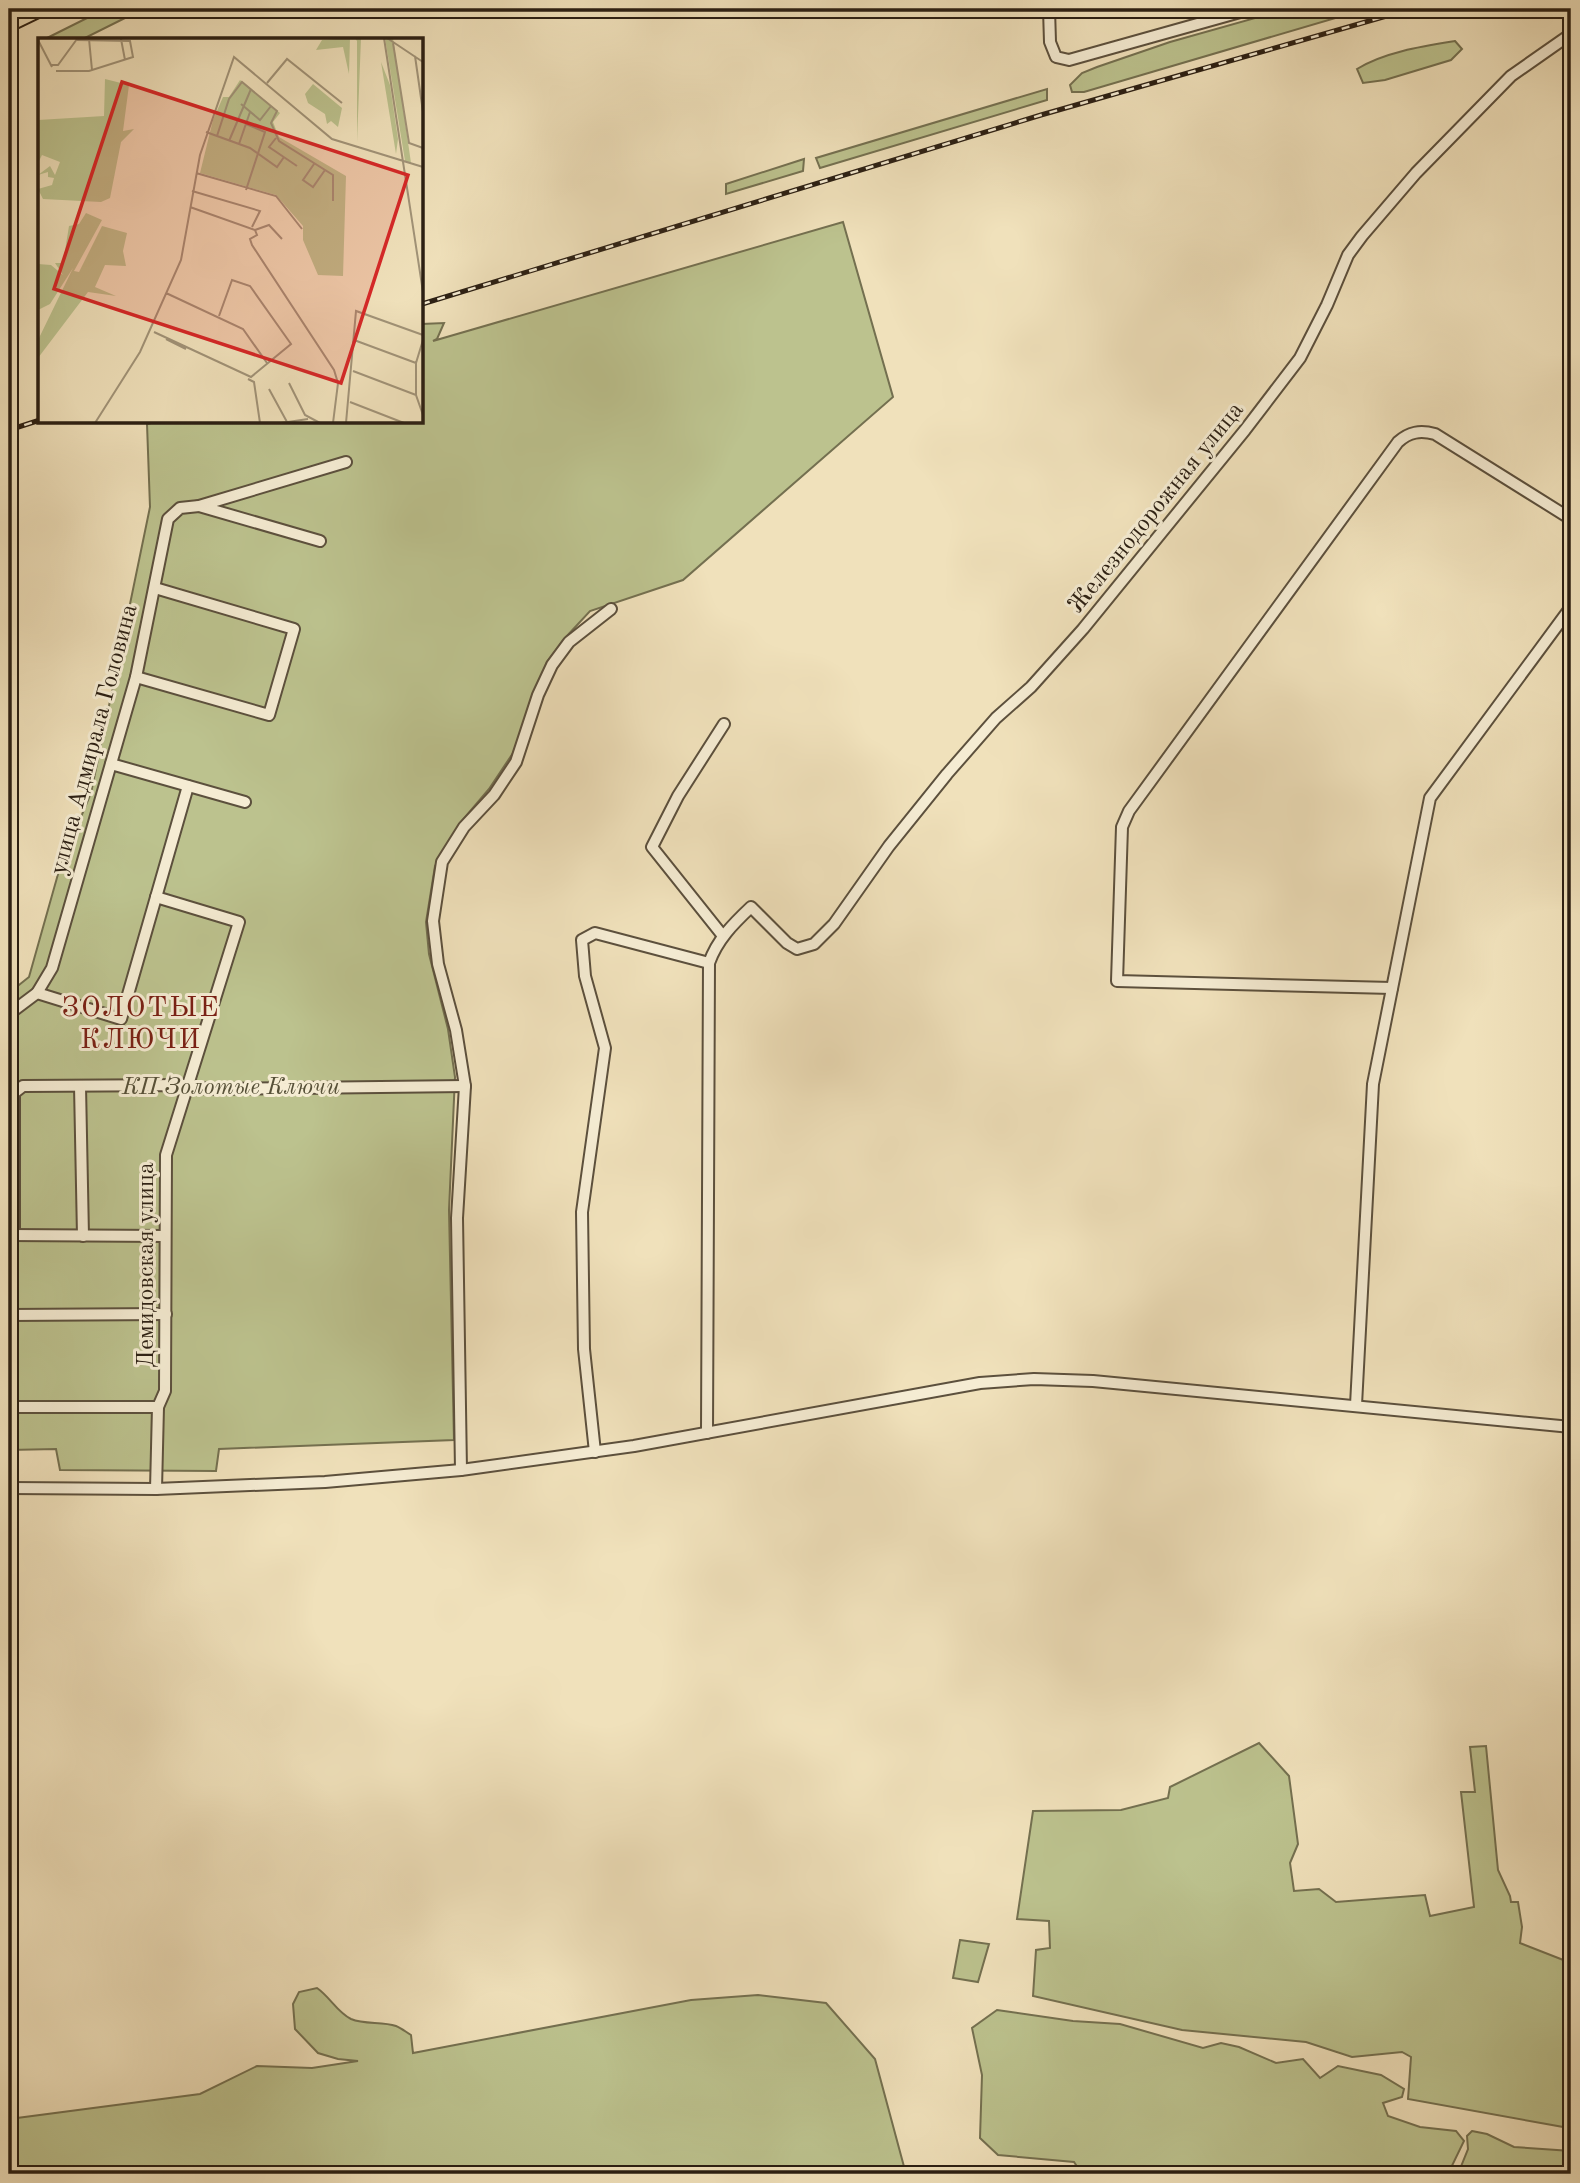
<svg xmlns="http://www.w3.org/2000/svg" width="1580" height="2183" font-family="'Old Standard TT',serif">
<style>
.green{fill:#bcc28e;stroke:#747050;stroke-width:2}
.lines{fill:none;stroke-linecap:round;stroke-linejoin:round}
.minor-casing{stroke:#5c503d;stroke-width:14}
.major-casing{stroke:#2b1f13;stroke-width:18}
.minor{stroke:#f5ecd3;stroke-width:10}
.major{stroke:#f0e1bb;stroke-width:14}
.rail-casing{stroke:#2b1f13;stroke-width:5}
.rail{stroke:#f5ecd3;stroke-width:2.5;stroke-dasharray:8;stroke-linecap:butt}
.labels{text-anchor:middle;stroke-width:6;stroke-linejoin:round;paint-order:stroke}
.street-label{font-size:24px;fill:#2b1f13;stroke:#f5ecd3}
.park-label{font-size:24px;font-style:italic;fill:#565038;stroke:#f5ecd3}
.quarter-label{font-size:28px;letter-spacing:2px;fill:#7a1f14;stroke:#f5ecd3}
.inset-road{fill:none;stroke:#a19378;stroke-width:2}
.view{fill:#d62828;fill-opacity:0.15;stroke:#d62828;stroke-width:3.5}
.inset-edge{fill:none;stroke:#2b1f13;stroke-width:3.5}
</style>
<rect width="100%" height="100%" fill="#f0e1bb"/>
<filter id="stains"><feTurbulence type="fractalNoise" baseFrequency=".00286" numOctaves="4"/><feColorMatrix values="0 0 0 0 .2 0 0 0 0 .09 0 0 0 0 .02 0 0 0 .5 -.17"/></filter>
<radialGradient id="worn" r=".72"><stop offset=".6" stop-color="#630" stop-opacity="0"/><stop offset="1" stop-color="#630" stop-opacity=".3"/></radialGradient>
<g class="green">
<polygon points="105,9 143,9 81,40 43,40"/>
<polygon points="1287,9 1366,9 1084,92 1072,92 1070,85 1082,73 1097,67 1170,42"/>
<path d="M1455,41L1462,49L1451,60L1385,80L1363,83L1357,69C1384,52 1424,46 1455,41Z"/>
<polygon points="1047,89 1047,100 820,168 816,158"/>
<polygon points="804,159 803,171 726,194 726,184"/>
<polygon points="843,222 893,397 683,580 590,611 566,637 547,662 513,753 489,789 460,823 435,866 426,922 429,954 448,1029 455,1077 449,1210 454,1440 219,1449 216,1471 60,1470 56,1449 9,1450 9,993 29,977 60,867 91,793 150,507 147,424 155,422 422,422 422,324 444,323 437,339 433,341"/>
<polygon points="1259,1743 1289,1776 1298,1844 1290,1863 1294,1891 1319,1889 1336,1902 1425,1895 1430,1916 1474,1907 1461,1792 1475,1792 1470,1747 1486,1746 1498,1870 1510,1896 1511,1902 1518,1902 1522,1927 1520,1943 1571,1963 1571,2114 1569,2128 1408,2099 1411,2057 1402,2052 1352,2057 1306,2042 1182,2030 1033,1996 1036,1950 1050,1948 1049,1921 1017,1919 1033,1811 1121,1810 1168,1798 1170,1787"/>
<polygon points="960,1940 989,1944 978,1982 953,1978"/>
<path d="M317,1988C330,1997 337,2012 351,2019C365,2025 382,2021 396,2026C401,2028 406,2032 411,2035L413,2053L691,2000L758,1995L826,2003L875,2059L906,2174H11L9,2122L17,2118L200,2094L257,2066L312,2068L358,2061L338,2059L318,2053L295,2029L293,2004L299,1992Z"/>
<polygon points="997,2010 1073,2021 1120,2024 1203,2048 1221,2043 1239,2047 1276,2063 1303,2059 1320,2078 1338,2066 1381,2075 1404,2089 1402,2097 1383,2103 1388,2116 1420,2127 1456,2131 1464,2141 1448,2174 1082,2174 1074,2162 998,2155 980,2138 982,2075 972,2028"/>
<polygon points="1472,2131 1487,2134 1514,2147 1571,2151 1571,2174 1458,2174 1468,2149 1467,2136"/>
</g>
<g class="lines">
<defs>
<g id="minor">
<polyline points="1049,9 1050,42 1056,57 1069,60 1251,9"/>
<polyline points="199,506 320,541"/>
<polyline points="136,677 269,715 294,629 155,588"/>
<polyline points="111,764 245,802"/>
<polyline points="156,897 239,922 166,1155 165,1391 158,1407 156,1489"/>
<polyline points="723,936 652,847 678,796 724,724"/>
<path d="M1392,988L1117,981L1122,827L1129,811L1398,442C1409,432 1420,430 1435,434L1571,519"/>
<polyline points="37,993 121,1019 188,786"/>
<polyline points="9,1014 37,993 52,968 136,677 168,519 180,508 199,506 346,462"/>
<polyline points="80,1086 83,1236"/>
<polyline points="9,1235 165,1236"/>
<polyline points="14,1235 14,1093 23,1086 186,1085 208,1089 465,1086"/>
<polyline points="9,1315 166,1314"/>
<polyline points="1356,1405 1373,1084 1430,798 1571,607"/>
<polyline points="9,1407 158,1407"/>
<path d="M707,1433L709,963C717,940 733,924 751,907L787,943L797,949L814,944L834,924L889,846L947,774L996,718L1031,687L1083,629L1245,430L1300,358L1327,305L1348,255L1362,236L1416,173L1511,76L1571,34"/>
<polyline points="595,1452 584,1349 582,1212 605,1048 585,976 582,940 595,933 709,963"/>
<polyline points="461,1470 457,1218 465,1086 456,1030 438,964 433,921 442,862 464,827 494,795 516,762 538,695 552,665 569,642 611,609"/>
<polyline points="9,1488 156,1489 325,1482 461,1470 634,1446 980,1383 1034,1379 1093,1381 1571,1427"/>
</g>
<polyline id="major" points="9,24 40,9"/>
</defs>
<use href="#minor" class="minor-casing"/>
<use href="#major" class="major-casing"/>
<use href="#minor" class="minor"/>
<use href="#major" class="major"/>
<defs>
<g id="rail">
<polyline points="422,304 1041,115 1411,9"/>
<polyline points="9,430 40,420"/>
</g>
</defs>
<use href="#rail" class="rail-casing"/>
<use href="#rail" class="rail"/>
</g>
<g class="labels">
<g class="street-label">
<text transform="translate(1155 507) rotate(-51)" y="8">Железнодорожная улица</text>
<text transform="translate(93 739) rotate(-75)" y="8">улица Адмирала Головина</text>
<text transform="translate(145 1265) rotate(-90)" y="8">Демидовская улица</text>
</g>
<g class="park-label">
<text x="231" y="1094">КП Золотые Ключи</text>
</g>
<g class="quarter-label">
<text x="141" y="1016">ЗОЛОТЫЕ<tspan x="141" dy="32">КЛЮЧИ</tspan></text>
</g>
</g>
<g transform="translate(38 38)">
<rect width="385" height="385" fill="#f0e1bb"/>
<path d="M312,0L311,36L305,9L278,12L284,2ZM317,0H323L319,104V3ZM347,0H355L373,125L367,123ZM343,24L352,47L360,101L358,116ZM67,41L91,47L85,93L96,91L83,104L72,160L63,164L5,161L0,151L14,147L16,140L10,139V134L0,137L12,128L17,137L22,124L4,117L0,125V82L66,78ZM202,42L242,75L235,84L241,99L308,138L305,238L280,237L265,202V188L238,157L162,135L175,82L185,59H191ZM275,46L304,70L300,89L293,83L289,86L287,76L270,65L267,56ZM48,175L64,182L36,233L41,234L64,188L89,195L85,213L88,228L67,227L57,249L78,258L50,254L0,320L1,300L35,230L12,266L0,272V226L13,227L25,237L17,225H25L31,188L41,186Z" fill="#bcc28e"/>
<path class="inset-road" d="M346,0L385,254M349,0L385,24M51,1L54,32M83,1L87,22M0,2L14,29M355,5L371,105L385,110M377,18L385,74M13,27H20L39,1M18,33H51L95,19L92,3L39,2M229,45L249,21L304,65M203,66L222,82L233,68M208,86L227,94L208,152M168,94L212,110L239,129L246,119M179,98L191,61L204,44L239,73L233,85L241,103L295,137V163M238,100L231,109L259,128M191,103L213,51M201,106L212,74M276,126L265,142L275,149L287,132M158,135L238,158L264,191M154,153L222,173L214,189M152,169L217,192L219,197L212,201L214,207L296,332L300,345L295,385M217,192L231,187L244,201M128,255L205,291L229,325M116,294L213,339L253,306L212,248L194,242L181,278M128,301L148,311M316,302L378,325M385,302L378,325V357L385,377M315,333L378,357M210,341L216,344L222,385M251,345L267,377L282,385M231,351L249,384M312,364L366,385M57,385L102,314L143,222L162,117L196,19L294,101L385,129M243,385L270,381M308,385L318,273L385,297"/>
<path class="view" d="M84,44L370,137L303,345L16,251Z"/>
<rect width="385" height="385" class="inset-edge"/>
</g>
<rect width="1580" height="2183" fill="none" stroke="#f0e1bb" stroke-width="35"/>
<rect x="10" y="10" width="1559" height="2162" fill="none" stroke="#2b1f13" stroke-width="3.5"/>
<rect x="18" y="18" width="1545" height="2148" fill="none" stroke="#2b1f13" stroke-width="2"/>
<rect width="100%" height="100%" filter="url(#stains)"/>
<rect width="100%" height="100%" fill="url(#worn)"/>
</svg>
